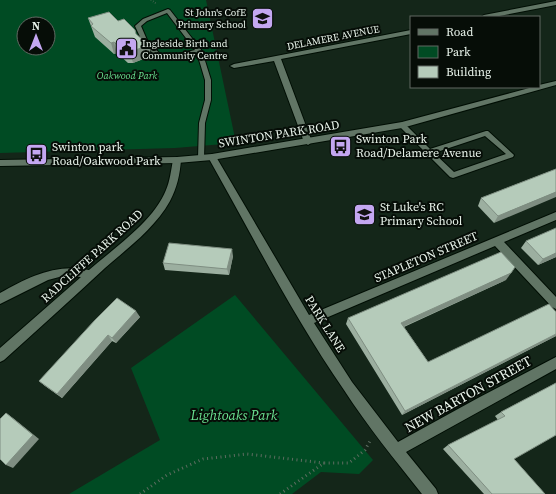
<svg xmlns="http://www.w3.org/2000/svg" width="556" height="494" font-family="'Source Serif 4',serif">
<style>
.green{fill:#004b23;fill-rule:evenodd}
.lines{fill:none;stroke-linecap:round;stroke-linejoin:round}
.service-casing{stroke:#010e04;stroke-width:2}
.minor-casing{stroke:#010e04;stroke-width:2}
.tertiary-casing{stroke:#010e04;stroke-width:2}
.path-far1{stroke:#5d6d61;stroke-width:2;stroke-dasharray:0.5 2;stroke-linecap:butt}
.path{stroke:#5d6d61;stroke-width:3;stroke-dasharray:1 3.5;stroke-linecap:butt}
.service{fill:#617565;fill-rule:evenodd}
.minor{fill:#617565;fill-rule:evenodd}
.tertiary{fill:#617565;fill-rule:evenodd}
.wall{fill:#9cafa0}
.shaded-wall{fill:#7f8e82}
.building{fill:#b5cbba;stroke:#7f8e82}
.labels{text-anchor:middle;stroke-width:4;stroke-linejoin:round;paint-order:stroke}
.far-poi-label{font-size:10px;fill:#e9f4eb;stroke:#060d07;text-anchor:end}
.far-street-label{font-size:10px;fill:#e9f4eb;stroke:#060d07}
.far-park-label{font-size:10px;font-style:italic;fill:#6ae191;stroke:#060d07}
.street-label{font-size:12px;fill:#e9f4eb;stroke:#060d07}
.poi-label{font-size:12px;fill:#e9f4eb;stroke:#060d07;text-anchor:start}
.near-street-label{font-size:14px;fill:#e9f4eb;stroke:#060d07}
.near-park-label{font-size:14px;font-style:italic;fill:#6ae191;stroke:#060d07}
</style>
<rect width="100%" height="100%" fill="#142619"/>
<g class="green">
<path d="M0,0H206L236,143L175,148L0,153ZM24,24H48V48H24Z"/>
<polygon points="235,295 373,460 359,474 321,472 292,494 69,494 160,440 131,368"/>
</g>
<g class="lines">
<defs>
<g id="service">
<path d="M168,9L170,10L202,51L211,80V100L205,123L204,158L201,160L198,158L199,123L205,100V80L197,53L170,60L157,58L142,41L135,26L143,19ZM167,13L195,50L170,56L161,55L147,40L141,26L147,21Z"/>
<path d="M400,123H404L430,149L486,131H488L514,155L513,157L453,178L450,177L400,127ZM485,136L506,154L454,172L434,153Z"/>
</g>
<g id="minor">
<polygon points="556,1 556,5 494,17 481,17 484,15"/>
<polygon points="411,30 411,34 281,59 312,142 308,145 304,142 274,61 234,68 230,66 234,64"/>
<path d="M212,154L215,155L309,315L556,212V220L504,242L556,297V309L552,307L495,246L314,323L352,382L398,442L478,398L556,357V369L406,452L436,489L438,494H422C395,460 368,427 344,390C293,316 252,235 208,157Z"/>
<path d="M177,157L181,160C180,174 177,188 170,201C155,228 128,248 105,268C72,299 38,329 4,360L0,362V348L81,277L63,276L48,280L0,304V293C28,277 56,263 89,270C113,249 154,221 166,190C170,181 171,170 173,160Z"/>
</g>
<polygon id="tertiary" points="556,81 556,85 402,128 212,160 177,163 0,166 0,160 177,157 212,154 402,122 533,87 539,87 539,85"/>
</defs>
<use href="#service" class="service-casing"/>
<use href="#minor" class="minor-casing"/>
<use href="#tertiary" class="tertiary-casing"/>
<polyline class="path-far1" points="151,0 157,4"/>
<g class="path">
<polyline points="140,494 167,475 203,459 247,454 324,463"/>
<polyline points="280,494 324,463 349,463 365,450 370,441"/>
</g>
<use href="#service" class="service"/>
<use href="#minor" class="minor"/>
<use href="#tertiary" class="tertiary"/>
</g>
<g class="wall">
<polygon points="88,18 118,21 136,34 151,56 133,63 128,63 117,53 114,54 95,37"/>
<polygon points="556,169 494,223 478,206 481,198"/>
<polygon points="526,241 556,257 538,265 521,248"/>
<polygon points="233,256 229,275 165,270 163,263"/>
<polygon points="506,280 404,327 428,362 556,312 556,336 402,415 346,324 348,318"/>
<polygon points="117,298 140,317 116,343 112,341 62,398 45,386 39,381"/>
<polygon points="556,383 514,459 545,494 484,494 443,449 448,445 498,420 495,416 501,412"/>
</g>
<g class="shaded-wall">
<polygon points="114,42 117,53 114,54 111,43"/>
<polygon points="149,45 151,56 133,63 130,52"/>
<polygon points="556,192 556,197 494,223 498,216"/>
<polygon points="232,249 233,256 229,275 227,269"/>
<polygon points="556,253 556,257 538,265 543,259"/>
<polygon points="511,273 506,280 398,329 401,323"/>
<polygon points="136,311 140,317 116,343 112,338"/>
<polygon points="556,334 556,336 402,415 405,411"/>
<polygon points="108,335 112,341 62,398 57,394"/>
<polygon points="6,413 13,418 39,439 13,468 6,465"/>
</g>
<g class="building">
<polygon points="109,12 118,21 124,19 135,30 136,34 149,45 130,52 125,52 114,42 111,43 91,26 93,24 88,18"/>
<polygon points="556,169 556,192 498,216 481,198"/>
<polygon points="556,228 556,253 543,259 526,241"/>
<polygon points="169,243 232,249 227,269 163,263"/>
<polygon points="501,252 515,267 511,273 401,323 428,362 549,304 556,312 556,334 405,411 348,318"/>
<polygon points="117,298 136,311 112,338 108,335 57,394 39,381 95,320"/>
<polygon points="556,383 556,435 514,459 545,494 492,494 448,445 505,416 501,412"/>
<polygon points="6,413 33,435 6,465 0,459 0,419"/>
</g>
<defs>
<symbol id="school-square" viewBox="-11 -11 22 22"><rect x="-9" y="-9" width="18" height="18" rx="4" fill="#c4a7f1" stroke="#060d07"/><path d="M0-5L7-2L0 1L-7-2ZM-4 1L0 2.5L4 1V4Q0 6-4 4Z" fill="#111"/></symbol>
<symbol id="civic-square" viewBox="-11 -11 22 22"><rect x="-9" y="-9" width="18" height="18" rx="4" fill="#c4a7f1" stroke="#060d07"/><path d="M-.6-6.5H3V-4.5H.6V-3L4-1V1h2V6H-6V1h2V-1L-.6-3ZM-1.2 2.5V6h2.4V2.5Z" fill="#111"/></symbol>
<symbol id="bus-square" viewBox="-11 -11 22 22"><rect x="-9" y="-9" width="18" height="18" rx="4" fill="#c4a7f1" stroke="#060d07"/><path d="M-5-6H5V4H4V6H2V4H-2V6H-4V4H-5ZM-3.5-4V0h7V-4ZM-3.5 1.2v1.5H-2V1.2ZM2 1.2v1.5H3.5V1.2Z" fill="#111"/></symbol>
</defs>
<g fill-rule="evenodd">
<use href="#school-square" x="250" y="6" width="25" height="25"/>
<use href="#civic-square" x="114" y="36" width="25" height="25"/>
<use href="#bus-square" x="328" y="134" width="25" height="25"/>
<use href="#bus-square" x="24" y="142" width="25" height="25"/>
<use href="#school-square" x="352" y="202" width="25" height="25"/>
</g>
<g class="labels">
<g class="far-poi-label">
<text x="246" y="16">St John's CofE<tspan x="246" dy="12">Primary School</tspan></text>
<text x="142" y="47" text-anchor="start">Ingleside Birth and<tspan x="142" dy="12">Community Centre</tspan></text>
</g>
<g class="far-street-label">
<text transform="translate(333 37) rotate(-11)" y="4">DELAMERE AVENUE</text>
</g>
<g class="far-park-label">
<text x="127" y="79">Oakwood Park</text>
</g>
<g class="street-label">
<text transform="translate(279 134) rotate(-9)" y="4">SWINTON PARK ROAD</text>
<text transform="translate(92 256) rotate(-42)" y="4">RADCLIFFE PARK ROAD</text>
<text transform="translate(426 257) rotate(-23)" y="4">STAPLETON STREET</text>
<text transform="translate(325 324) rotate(58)" y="4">PARK LANE</text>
</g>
<g class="poi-label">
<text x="356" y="143">Swinton Park<tspan x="356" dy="14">Road/Delamere Avenue</tspan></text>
<text x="52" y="151">Swinton park<tspan x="52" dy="14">Road/Oakwood Park</tspan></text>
<text x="380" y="211">St Luke's RC<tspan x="380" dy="14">Primary School</tspan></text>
</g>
<g class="near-street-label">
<text transform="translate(468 394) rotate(-29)" y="5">NEW BARTON STREET</text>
</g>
<g class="near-park-label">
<text x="234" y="420">Lightoaks Park</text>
</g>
</g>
<rect x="410" y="16" width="130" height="72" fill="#060d07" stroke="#616962"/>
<rect x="418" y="29" width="20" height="6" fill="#617565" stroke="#616962"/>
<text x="446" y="36" font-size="12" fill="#e9f4eb">Road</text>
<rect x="418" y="46" width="20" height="12" fill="#004b23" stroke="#616962"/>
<text x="446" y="56" font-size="12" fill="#e9f4eb">Park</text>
<rect x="418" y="66" width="20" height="12" fill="#b5cbba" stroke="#616962"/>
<text x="446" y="76" font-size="12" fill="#e9f4eb">Building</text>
<g transform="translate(36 36)"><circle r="19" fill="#060d07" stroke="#616962"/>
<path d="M0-3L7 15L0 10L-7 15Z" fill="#c4a7f1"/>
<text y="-6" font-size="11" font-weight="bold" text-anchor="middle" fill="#e9f4eb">N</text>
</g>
</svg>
